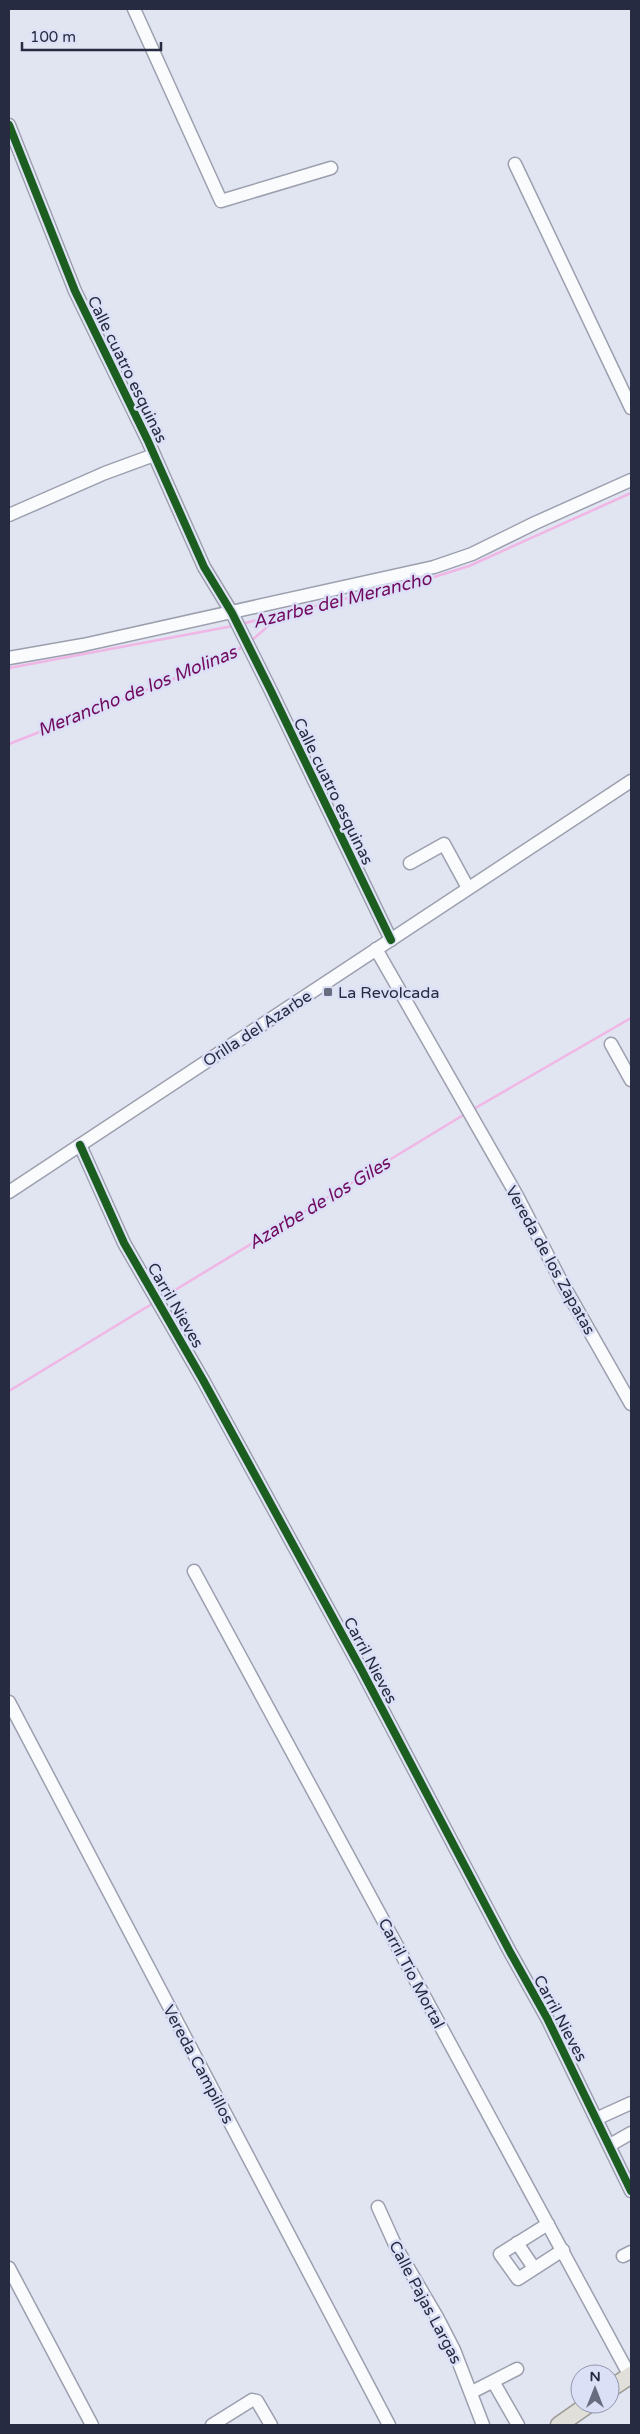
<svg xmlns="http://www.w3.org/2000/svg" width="640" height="2434" font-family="'Varela Round',sans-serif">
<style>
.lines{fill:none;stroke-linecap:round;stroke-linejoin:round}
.stream{stroke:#f0b6e6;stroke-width:2.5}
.minor-casing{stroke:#9c9fae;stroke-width:15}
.major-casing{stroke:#9b9a94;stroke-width:19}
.minor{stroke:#fafbfd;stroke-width:12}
.major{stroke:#e0dfd9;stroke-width:16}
.cycleway-casing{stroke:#dbe0f7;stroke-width:11}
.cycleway{stroke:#1b5e20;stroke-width:8}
.poi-dot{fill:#686c7f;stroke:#dbe0f7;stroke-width:2}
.labels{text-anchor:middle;stroke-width:5;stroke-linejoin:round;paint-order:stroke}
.street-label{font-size:16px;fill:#272b41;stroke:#dbe0f7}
.poi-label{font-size:16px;fill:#272b41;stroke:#dbe0f7;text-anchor:start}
.water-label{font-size:18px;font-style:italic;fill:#70095f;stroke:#dbe0f7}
</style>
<rect width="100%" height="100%" fill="#e1e4f1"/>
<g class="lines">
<g class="stream">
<polyline points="241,624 431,578 469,566 631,493"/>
<polyline points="251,641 281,615"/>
<polyline points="9,668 233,626"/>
<polyline points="9,744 169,681 245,646"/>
<polyline points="472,1110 631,1018"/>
<polyline points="162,1298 465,1114"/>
<polyline points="9,1391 155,1302"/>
</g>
<defs>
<g id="minor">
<polyline points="134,9 221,201 331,168"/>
<polyline points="9,125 75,291 148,441 204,567 232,613 271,691 391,940"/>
<polyline points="515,164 631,408"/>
<polyline points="9,515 105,473 154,455"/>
<polyline points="9,658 83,645 434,567 472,554 535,523 631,480"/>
<polyline points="410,863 444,844 468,888"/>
<polyline points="376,949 516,1194 561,1281 631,1404"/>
<polyline points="611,1044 631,1080"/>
<polyline points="80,1145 124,1243 203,1380 361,1669 510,1952 547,2018 631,2191"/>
<polyline points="9,1192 631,781"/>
<polyline points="194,1571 630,2376"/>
<polyline points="9,1702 389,2425"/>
<polyline points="598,2118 631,2103"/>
<polyline points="610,2145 631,2133"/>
<polyline points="378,2207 397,2249 437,2317 454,2350 483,2425"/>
<polyline points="548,2224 500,2254 518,2279 563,2250"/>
<polyline points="517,2243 534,2268"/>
<polyline points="623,2256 631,2252"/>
<polyline points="9,2268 92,2425"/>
<polyline points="494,2383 518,2425"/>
<polyline points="472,2392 517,2369"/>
<polyline points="212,2425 252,2400 257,2401 271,2425"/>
</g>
<g id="major">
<polyline points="610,2389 631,2375"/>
<polyline points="559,2425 589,2404"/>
</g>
</defs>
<use href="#minor" class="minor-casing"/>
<use href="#major" class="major-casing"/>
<use href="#minor" class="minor"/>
<use href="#major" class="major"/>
<defs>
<g id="cycleway">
<polyline points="9,125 75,291 148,441 204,567 232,613 271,691 391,940"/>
<polyline points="80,1145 124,1243 203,1380 361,1669 510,1952 547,2018 631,2191"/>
</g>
</defs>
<use href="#cycleway" class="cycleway-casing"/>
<use href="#cycleway" class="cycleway"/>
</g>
<rect class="poi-dot" x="323" y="987" width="10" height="10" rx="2.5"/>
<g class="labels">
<g class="street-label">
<text transform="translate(128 369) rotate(64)" y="6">Calle cuatro esquinas</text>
<text transform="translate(334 791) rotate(64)" y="6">Calle cuatro esquinas</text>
<text transform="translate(257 1028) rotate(-33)" y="6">Orilla del Azarbe</text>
<text transform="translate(551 1260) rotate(61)" y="6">Vereda de los Zapatas</text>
<text transform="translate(176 1305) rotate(60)" y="6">Carril Nieves</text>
<text transform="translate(371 1660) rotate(62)" y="6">Carril Nieves</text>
<text transform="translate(412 1973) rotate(62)" y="6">Carril Tio Mortal</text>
<text transform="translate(561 2018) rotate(62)" y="6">Carril Nieves</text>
<text transform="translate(199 2064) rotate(62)" y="6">Vereda Campillos</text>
<text transform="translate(426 2302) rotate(62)" y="6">Calle Pajas Largas</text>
</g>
<g class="poi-label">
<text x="338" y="998">La Revolcada</text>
</g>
<g class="water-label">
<text transform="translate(342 600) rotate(-14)" y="6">Azarbe del Merancho</text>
<text transform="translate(137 691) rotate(-22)" y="6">Merancho de los Molinas</text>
<text transform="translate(319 1203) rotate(-31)" y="6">Azarbe de los Giles</text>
</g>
</g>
<rect width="640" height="2434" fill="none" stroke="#272b41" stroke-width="20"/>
<g transform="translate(595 2389)"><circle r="24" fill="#dbe0f7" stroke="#9398ae"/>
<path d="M0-4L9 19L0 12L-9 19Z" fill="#686c7f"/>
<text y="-8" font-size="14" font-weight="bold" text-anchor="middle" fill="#272b41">N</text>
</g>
<path d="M22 42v8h139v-8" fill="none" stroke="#272b41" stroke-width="2.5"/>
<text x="30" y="42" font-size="15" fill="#272b41" stroke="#dbe0f7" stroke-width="4" paint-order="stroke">100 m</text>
</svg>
